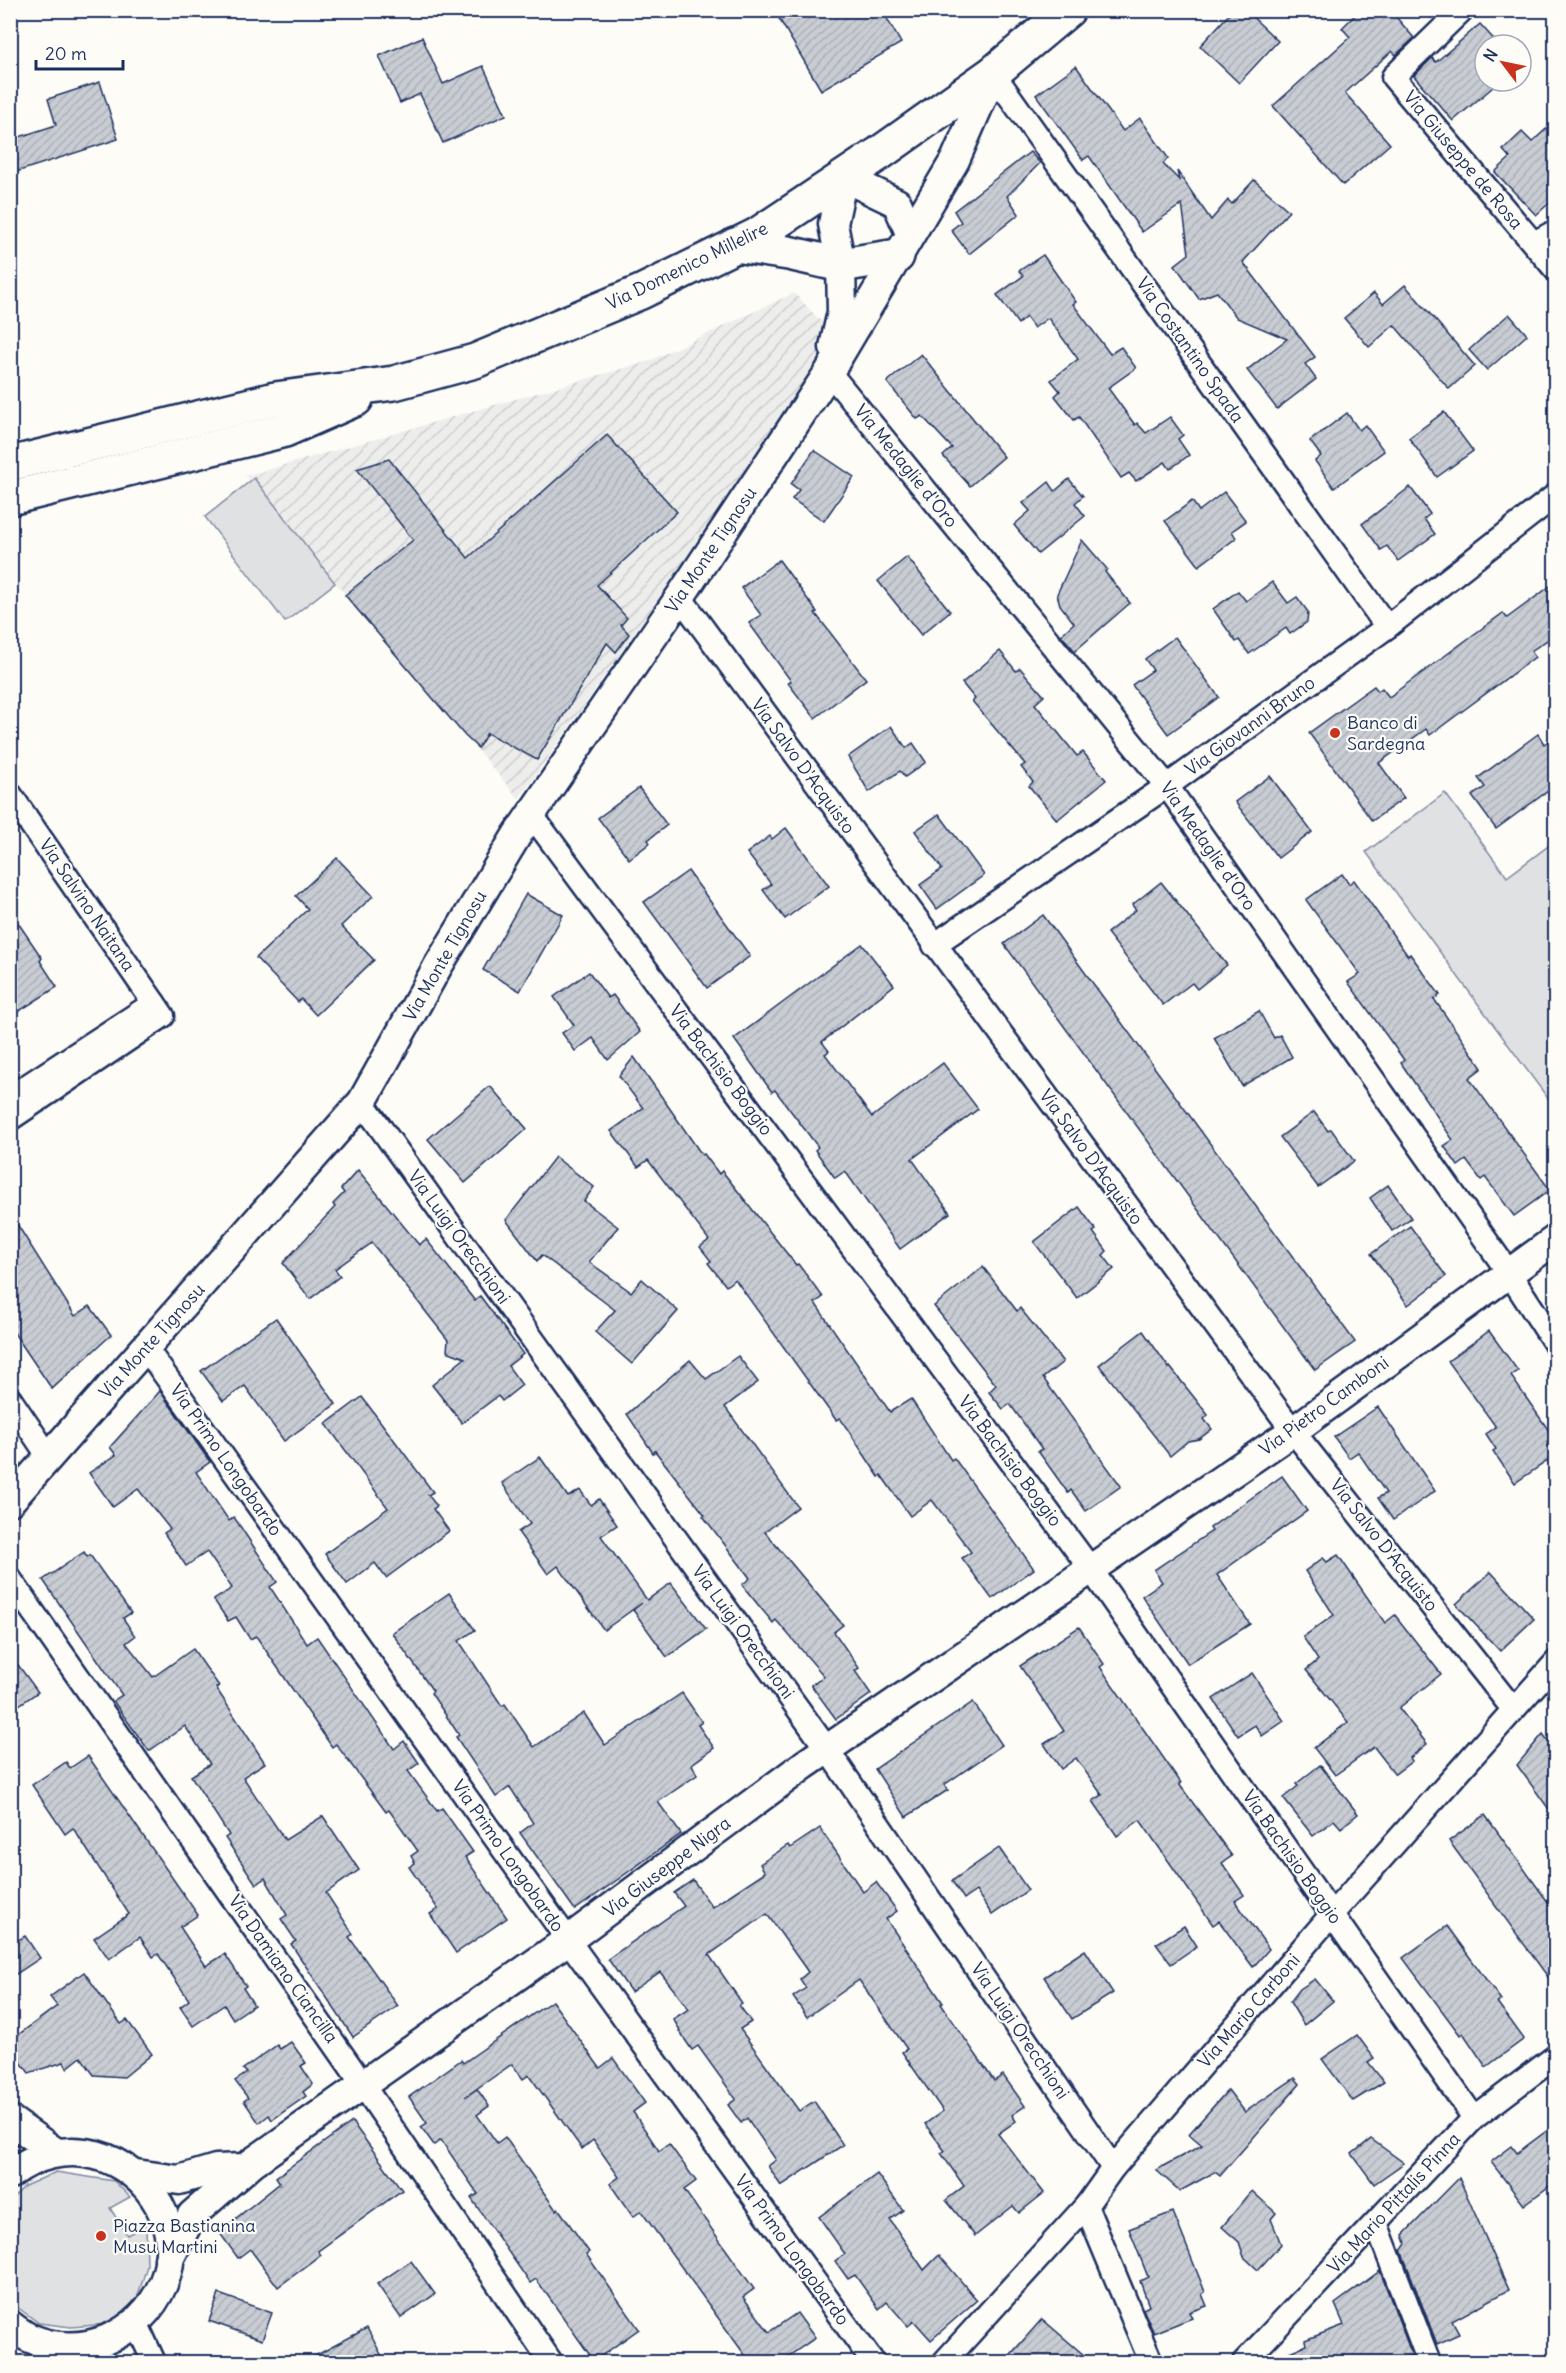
<svg xmlns="http://www.w3.org/2000/svg" width="1566" height="2373" font-family="Delius,sans-serif">
<style>
.industrial{fill:url(#industrial-furrows)}
.green{fill:#e0e1e3;stroke:#7e88a0;stroke-width:1.5}
.building{fill:url(#building-hatch);stroke:#1b2f5e;stroke-width:1.5}
.lines{fill:none;stroke-linecap:round;stroke-linejoin:round}
.minor-casing{stroke:#1b2f5e;stroke-width:27}
.tertiary-casing{stroke:#1b2f5e;stroke-width:33}
.secondary-casing{stroke:#1b2f5e;stroke-width:38}
.minor{stroke:#fdfcf7;stroke-width:22}
.tertiary{stroke:#fdfcf7;stroke-width:28}
.secondary{stroke:#fdfcf7;stroke-width:33}
.poi-dot{fill:#c8321e;stroke:#fdfcf7;stroke-width:2}
.labels{text-anchor:middle;stroke-width:4.5;stroke-linejoin:round;paint-order:stroke}
.street-label{font-size:18px;fill:#1b2f5e;stroke:#fdfcf7}
.poi-label{font-size:18px;fill:#1b2f5e;stroke:#fdfcf7;text-anchor:start}
</style>
<defs>
<pattern id="industrial-furrows" width="10" height="10" patternUnits="userSpaceOnUse" patternTransform="scale(1.5)"><rect width="10" height="10" fill="#edeeec"/><path d="M-1 1l2-2M0 10L10 0M9 11l2-2" fill="none" stroke="#cbcccd"/></pattern>
<pattern id="building-hatch" width="6" height="6" patternUnits="userSpaceOnUse" patternTransform="scale(1.5)"><rect width="6" height="6" fill="#c9ccd3"/><path d="M-1 1l2-2M0 6l6-6M5 7l2-2" fill="none" stroke="#acb0b8"/></pattern>
</defs>
<rect width="100%" height="100%" fill="#fdfcf7"/>
<filter id="ink" filterUnits="userSpaceOnUse"><feTurbulence type="fractalNoise" baseFrequency=".0167" numOctaves="2"/><feDisplacementMap in="SourceGraphic" scale="12" xChannelSelector="R" yChannelSelector="G"/><feConvolveMatrix kernelMatrix="1 2 1 2 8 2 1 2 1" color-interpolation-filters="sRGB"/></filter>
<g filter="url(#ink)">
<polygon class="industrial" points="794,293 836,337 716,516 519,799 245,476 649,361"/>
<g class="green">
<polygon points="254,478 335,583 285,622 205,517"/>
<polygon points="1445,793 1507,877 1555,841 1555,1108 1366,852"/>
<polygon points="56,2172 114,2181 130,2197 110,2208 127,2235 146,2225 147,2266 136,2302 107,2324 71,2327 39,2323 17,2307 11,2297 10,2201 25,2186"/>
</g>
<g class="building">
<polygon points="774,10 882,10 901,43 821,90"/>
<polygon points="1233,10 1245,10 1278,41 1239,83 1200,46"/>
<polygon points="1360,10 1390,10 1414,38 1396,55 1392,51 1345,93 1390,144 1343,185 1273,106 1350,37 1342,28"/>
<polygon points="1480,24 1499,45 1485,45 1485,81 1500,81 1453,121 1414,76 1432,58 1436,62"/>
<polygon points="422,37 443,84 483,66 506,115 443,143 420,94 400,103 379,56"/>
<polygon points="1076,66 1123,131 1140,118 1168,158 1163,164 1179,180 1177,171 1211,220 1228,200 1232,204 1254,180 1289,211 1243,262 1315,357 1305,364 1316,379 1277,409 1247,370 1287,339 1237,318 1217,292 1199,299 1175,265 1189,254 1182,204 1142,232 1089,156 1083,160 1036,95"/>
<polygon points="100,82 118,139 10,174 10,140 56,125 48,99"/>
<polygon points="1556,120 1556,197 1536,215 1495,172 1510,158 1503,150 1522,132 1532,142"/>
<polygon points="1030,152 1040,163 1007,196 1019,214 969,254 951,230 961,222 954,211"/>
<polygon points="1043,255 1076,302 1073,304 1110,354 1121,347 1136,368 1108,388 1135,425 1137,423 1146,433 1170,417 1183,435 1178,439 1189,455 1170,469 1165,462 1136,481 1129,473 1121,478 1079,417 1074,420 1055,396 1060,391 1051,380 1078,359 1048,318 1034,328 1026,317 1018,324 997,295 1023,276 1019,271"/>
<polygon points="1405,285 1475,366 1449,389 1394,325 1369,347 1344,318 1374,293 1383,304"/>
<polygon points="1509,314 1527,335 1487,370 1469,350"/>
<polygon points="921,354 1004,457 970,486 943,456 952,448 922,416 917,419 887,382"/>
<polygon points="1444,412 1473,451 1437,477 1409,438"/>
<polygon points="1347,413 1359,430 1365,425 1384,451 1334,488 1315,461 1321,456 1310,441"/>
<polygon points="607,435 677,512 597,585 627,618 621,625 629,634 616,652 607,643 537,760 487,733 478,748 465,736 345,595 413,540 357,469 389,459 468,558"/>
<polygon points="814,450 854,477 824,521 792,499 799,490 791,484"/>
<polygon points="1069,479 1083,496 1075,503 1085,516 1038,554 1014,525 1030,511 1023,503 1049,482 1055,491"/>
<polygon points="1410,487 1430,514 1424,519 1435,534 1398,561 1387,546 1381,550 1362,524"/>
<polygon points="1224,492 1246,521 1232,531 1236,538 1199,566 1165,521 1192,501 1199,511"/>
<polygon points="1082,540 1107,569 1105,572 1130,603 1075,651 1061,635 1074,623 1060,605 1057,594"/>
<polygon points="907,557 950,611 921,635 878,581"/>
<polygon points="779,560 817,612 815,613 866,679 815,718 788,683 791,681 749,623 761,615 741,588"/>
<polygon points="1272,582 1288,603 1297,597 1308,612 1307,622 1290,634 1286,628 1249,654 1239,640 1236,642 1213,609 1238,591 1246,601"/>
<polygon points="1556,582 1556,634 1531,651 1535,657 1453,718 1430,735 1426,729 1379,763 1404,798 1372,821 1309,733 1374,686 1378,691 1382,688 1389,697 1503,613 1507,618"/>
<polygon points="1175,637 1219,697 1168,734 1132,685 1153,670 1145,659"/>
<polygon points="1000,651 1016,671 1020,668 1044,696 1035,704 1077,756 1083,752 1106,780 1057,820 1029,786 1033,782 1021,767 1025,764 972,701 975,699 962,683"/>
<polygon points="891,726 906,748 913,743 926,762 905,777 900,771 869,792 848,757"/>
<polygon points="1538,734 1544,744 1556,736 1556,785 1496,829 1472,796 1485,787 1478,778"/>
<polygon points="1270,776 1312,832 1278,858 1235,802"/>
<polygon points="639,788 667,825 648,840 650,843 629,859 598,818"/>
<polygon points="939,814 984,875 937,909 920,885 942,869 915,831"/>
<polygon points="786,828 829,886 785,919 763,890 771,884 747,853 770,836 772,839"/>
<polygon points="337,858 373,896 341,926 374,960 316,1015 301,999 298,1002 256,958 308,909 296,896"/>
<polygon points="688,871 750,956 707,988 644,902"/>
<polygon points="1342,874 1349,884 1354,880 1408,956 1410,954 1440,995 1434,999 1482,1068 1469,1078 1550,1190 1514,1216 1485,1177 1481,1180 1466,1160 1458,1166 1444,1146 1453,1140 1401,1063 1404,1060 1348,982 1360,974 1306,900"/>
<polygon points="1161,882 1227,965 1197,989 1192,983 1163,1005 1107,933 1136,910 1132,905"/>
<polygon points="526,894 563,915 520,991 483,970"/>
<polygon points="10,911 42,958 40,961 57,987 10,1017"/>
<polygon points="1043,915 1355,1342 1315,1370 1004,944"/>
<polygon points="862,944 894,985 822,1042 829,1051 825,1054 872,1117 943,1063 978,1109 912,1159 950,1213 900,1249 845,1171 835,1178 815,1150 818,1147 775,1090 772,1092 734,1039"/>
<polygon points="589,972 608,998 613,995 640,1032 608,1060 593,1038 575,1051 562,1033 574,1025 554,997"/>
<polygon points="1259,1011 1274,1038 1280,1035 1292,1057 1242,1086 1214,1038"/>
<polygon points="634,1057 702,1155 704,1154 719,1174 722,1171 796,1265 798,1264 823,1297 815,1303 890,1412 911,1399 951,1460 954,1458 1034,1569 992,1599 962,1558 971,1552 932,1500 910,1516 881,1475 879,1477 840,1418 836,1420 735,1279 726,1286 708,1263 711,1261 700,1247 709,1240 648,1160 638,1167 611,1131 643,1108 619,1076"/>
<polygon points="490,1086 527,1129 465,1183 428,1139"/>
<polygon points="1314,1112 1328,1131 1331,1129 1354,1161 1318,1187 1280,1137"/>
<polygon points="555,1157 594,1187 584,1201 618,1227 589,1262 631,1292 642,1279 678,1311 632,1364 595,1332 615,1310 542,1255 537,1261 506,1220"/>
<polygon points="358,1170 419,1245 426,1239 475,1301 480,1296 523,1354 508,1366 522,1385 502,1401 498,1396 462,1423 432,1385 465,1358 447,1351 448,1340 372,1243 335,1269 340,1276 310,1299 283,1263 335,1207 333,1204 344,1193 341,1189"/>
<polygon points="1388,1185 1411,1218 1392,1231 1370,1198"/>
<polygon points="1079,1207 1096,1230 1093,1232 1107,1251 1103,1255 1114,1269 1077,1298 1034,1242"/>
<polygon points="10,1213 75,1316 90,1306 111,1335 52,1389 10,1327"/>
<polygon points="1410,1226 1446,1276 1408,1305 1371,1254"/>
<polygon points="983,1267 1017,1311 1020,1308 1063,1362 1043,1378 1121,1486 1086,1511 1071,1490 1068,1493 1038,1451 1042,1449 1010,1404 1003,1409 989,1392 996,1385 934,1306"/>
<polygon points="276,1318 336,1404 284,1441 245,1386 223,1401 201,1371"/>
<polygon points="1143,1331 1169,1368 1170,1367 1208,1415 1204,1419 1212,1429 1199,1439 1188,1441 1170,1456 1099,1365"/>
<polygon points="1489,1331 1518,1371 1511,1376 1556,1441 1556,1455 1515,1483 1493,1451 1496,1449 1486,1434 1496,1427 1448,1361"/>
<polygon points="738,1356 758,1382 725,1407 798,1507 765,1532 843,1625 834,1632 859,1668 855,1671 871,1694 836,1719 811,1685 824,1676 776,1620 773,1623 742,1585 750,1578 703,1516 705,1515 655,1451 653,1453 627,1414 690,1360 706,1379"/>
<polygon points="160,1391 210,1462 196,1472 229,1521 234,1517 277,1582 270,1587 307,1644 317,1637 394,1749 404,1741 419,1763 408,1771 437,1811 442,1808 473,1852 465,1857 507,1918 456,1953 430,1914 438,1909 409,1867 415,1863 411,1856 418,1851 389,1810 386,1812 336,1744 332,1747 256,1636 250,1639 236,1617 228,1621 214,1600 232,1588 207,1552 186,1566 164,1533 170,1529 138,1489 113,1507 89,1473 116,1455 110,1447"/>
<polygon points="362,1397 433,1492 428,1495 437,1506 433,1509 449,1531 386,1578 375,1563 347,1584 325,1554 388,1508 326,1424"/>
<polygon points="1378,1407 1435,1491 1393,1520 1378,1498 1386,1493 1358,1452 1349,1458 1334,1437"/>
<polygon points="540,1457 568,1497 580,1490 591,1505 599,1499 617,1525 601,1536 647,1600 671,1583 706,1629 667,1657 633,1610 642,1603 604,1630 558,1566 548,1574 518,1532 530,1524 502,1483"/>
<polygon points="1282,1476 1307,1511 1217,1575 1250,1624 1188,1664 1142,1596 1162,1582 1154,1570 1212,1531 1210,1528"/>
<polygon points="84,1552 87,1557 90,1555 131,1613 123,1618 135,1636 126,1643 153,1677 193,1649 219,1686 216,1688 265,1763 243,1777 285,1840 323,1816 359,1870 326,1893 353,1934 349,1937 398,2006 353,2037 291,1944 296,1941 281,1919 287,1915 265,1878 256,1884 225,1838 229,1835 191,1776 210,1764 185,1726 149,1751 113,1701 122,1695 43,1580"/>
<polygon points="1338,1555 1385,1623 1395,1615 1441,1674 1399,1708 1427,1744 1410,1758 1412,1761 1395,1774 1374,1747 1335,1775 1314,1748 1348,1722 1306,1670 1318,1660 1303,1637 1334,1615 1305,1571 1323,1558 1327,1562"/>
<polygon points="1491,1572 1534,1619 1500,1651 1456,1604"/>
<polygon points="449,1593 475,1630 459,1641 502,1706 505,1704 534,1747 584,1713 605,1745 682,1693 702,1722 698,1725 714,1748 692,1764 697,1775 658,1802 681,1834 575,1910 520,1833 533,1823 510,1787 496,1797 456,1737 459,1735 431,1693 433,1691 392,1633"/>
<polygon points="1079,1627 1104,1664 1100,1667 1181,1783 1179,1784 1232,1856 1222,1863 1244,1895 1235,1901 1269,1949 1253,1967 1219,1921 1213,1925 1140,1820 1117,1836 1093,1801 1102,1795 1076,1758 1061,1769 1044,1744 1064,1731 1020,1666"/>
<polygon points="10,1654 38,1692 10,1711"/>
<polygon points="1252,1673 1284,1721 1262,1736 1255,1725 1238,1736 1213,1699"/>
<polygon points="973,1702 1002,1745 944,1785 948,1790 906,1817 875,1769"/>
<polygon points="1543,1734 1556,1752 1556,1819 1517,1765"/>
<polygon points="88,1756 198,1915 180,1927 206,1966 225,1954 246,1986 243,1988 254,2005 233,2019 224,2005 193,2026 180,2007 189,2000 158,1954 153,1957 140,1937 109,1959 94,1938 129,1914 73,1828 65,1834 32,1785 66,1762 70,1768"/>
<polygon points="1320,1765 1358,1814 1341,1828 1334,1820 1313,1836 1283,1798 1298,1786 1296,1784"/>
<polygon points="1485,1815 1556,1913 1556,1988 1449,1841"/>
<polygon points="820,1828 863,1892 876,1882 897,1911 886,1919 943,2003 941,2004 994,2081 1003,2075 1025,2106 1012,2115 1016,2121 998,2134 1044,2193 1019,2213 1013,2206 975,2236 946,2200 964,2186 941,2153 945,2151 925,2124 943,2111 902,2052 907,2049 859,1980 807,2017 793,1997 806,1988 800,1979 808,1972 767,1914 709,1955 742,2003 739,2005 751,2022 740,2029 799,2111 814,2101 843,2145 781,2186 768,2166 776,2160 747,2118 741,2123 728,2105 736,2099 698,2046 692,2050 679,2031 680,2030 673,2019 689,2009 660,1972 631,1992 608,1959 684,1906 674,1893 693,1880 712,1907 765,1872 760,1864 788,1845 790,1848"/>
<polygon points="999,1848 1028,1890 992,1915 976,1891 964,1899 952,1881"/>
<polygon points="1184,1926 1197,1946 1171,1964 1156,1944"/>
<polygon points="1447,1926 1501,2000 1497,2002 1524,2039 1486,2067 1463,2033 1460,2035 1403,1958"/>
<polygon points="25,1936 40,1958 10,1978 10,1945"/>
<polygon points="1085,1950 1113,1993 1072,2019 1044,1977"/>
<polygon points="84,1972 121,2024 127,2020 152,2054 124,2077 94,2075 81,2057 67,2068 64,2062 29,2073 10,2048 10,2041 57,2006 50,1997"/>
<polygon points="1315,1979 1333,2001 1304,2025 1290,2002 1300,1989"/>
<polygon points="552,2001 600,2068 613,2058 645,2103 633,2112 659,2151 669,2144 696,2181 684,2190 754,2289 743,2297 769,2332 797,2313 815,2338 780,2362 750,2362 641,2211 633,2217 610,2184 619,2177 593,2140 582,2149 529,2075 523,2079 512,2064 465,2097 477,2089 489,2106 477,2115 497,2143 505,2137 556,2210 558,2208 589,2252 586,2254 639,2329 594,2361 536,2279 530,2283 471,2198 478,2194 441,2140 434,2145 421,2127 427,2123 409,2097 461,2060 463,2063"/>
<polygon points="1357,2035 1374,2058 1368,2062 1384,2082 1353,2101 1322,2059"/>
<polygon points="291,2042 306,2063 301,2066 313,2084 303,2092 306,2096 272,2120 269,2115 259,2123 244,2101 248,2098 235,2081 247,2073 243,2069 277,2045 280,2049"/>
<polygon points="1295,2078 1300,2084 1220,2176 1215,2172 1180,2191 1156,2170 1202,2145 1189,2134 1228,2090 1245,2112"/>
<polygon points="352,2122 402,2190 318,2251 321,2255 278,2287 250,2249 238,2258 219,2232 280,2183 276,2177"/>
<polygon points="1556,2124 1556,2181 1524,2205 1491,2162 1512,2146 1517,2153"/>
<polygon points="1371,2139 1404,2163 1374,2184 1352,2154"/>
<polygon points="877,2174 903,2210 890,2220 924,2270 939,2255 977,2300 931,2340 914,2321 908,2326 887,2302 879,2309 855,2275 848,2279 835,2261 845,2254 819,2217"/>
<polygon points="1459,2178 1509,2290 1452,2321 1459,2334 1437,2344 1401,2250 1406,2243 1403,2235"/>
<polygon points="1252,2191 1276,2213 1271,2219 1281,2244 1258,2270 1244,2257 1239,2242 1222,2227"/>
<polygon points="1173,2212 1205,2292 1202,2294 1207,2306 1189,2312 1192,2318 1154,2333 1143,2309 1149,2306 1140,2281 1148,2277 1129,2229"/>
<polygon points="411,2261 435,2294 401,2318 377,2284"/>
<polygon points="1380,2271 1412,2355 1395,2362 1266,2362 1306,2345 1305,2340 1344,2325 1335,2304"/>
<polygon points="219,2294 272,2313 262,2340 209,2321"/>
<polygon points="1042,2319 1092,2362 1004,2362"/>
<polygon points="367,2328 385,2362 304,2362"/>
</g>
<g class="lines">
<defs>
<g id="minor">
<polyline points="1462,10 1393,77 1556,270"/>
<polyline points="993,73 1387,627"/>
<polyline points="1534,243 1556,231"/>
<polyline points="829,372 1167,786 1509,1273 1556,1345"/>
<polyline points="680,597 1293,1431 1513,1709"/>
<polyline points="10,794 163,1016 10,1119"/>
<polyline points="531,814 1090,1568 1474,2118"/>
<polyline points="934,945 1167,786 1387,627 1556,495"/>
<polyline points="10,1097 154,1003"/>
<polyline points="362,1102 827,1749 1113,2168"/>
<polyline points="145,1347 568,1940 873,2362"/>
<polyline points="10,1399 49,1457"/>
<polyline points="10,1579 350,2066 551,2362"/>
<polyline points="1086,2206 1151,2362"/>
<polyline points="1376,2223 1429,2362"/>
<polyline points="136,2323 154,2362"/>
<polyline points="944,2362 1086,2206 1113,2168 1332,1914 1556,1662"/>
<polyline points="1244,2362 1474,2118 1556,2056"/>
</g>
<g id="tertiary">
<polyline points="834,347 842,312 841,265 833,224 843,177 897,203 910,233"/>
<polyline points="10,1501 362,1102 438,966 517,835 680,597 829,372 955,160 993,73"/>
<polyline points="10,2120 55,2152"/>
<path d="M10,2174C35,2155 66,2147 96,2155C151,2170 186,2229 163,2284C141,2336 81,2361 30,2338C23,2335 17,2330 10,2325"/>
<polyline points="136,2174 179,2180 216,2169 245,2168"/>
<polyline points="169,2259 192,2215 253,2162 568,1940 804,1765 1293,1431 1556,1239"/>
</g>
<g id="secondary">
<polyline points="735,245 788,253 841,265 897,256"/>
<polyline points="10,464 275,399 394,383 475,361 641,292 757,235 880,153 993,73 1068,10"/>
<polyline points="10,498 285,430 356,399"/>
</g>
</defs>
<use href="#minor" class="minor-casing"/>
<use href="#tertiary" class="tertiary-casing"/>
<use href="#secondary" class="secondary-casing"/>
<use href="#minor" class="minor"/>
<use href="#tertiary" class="tertiary"/>
<use href="#secondary" class="secondary"/>
</g>
</g>
<g class="poi-dot">
<circle cx="1335" cy="733" r="6"/>
<circle cx="101" cy="2236" r="6"/>
</g>
<g class="labels">
<g class="street-label">
<text transform="translate(1463 160) rotate(50)" y="6">Via Giuseppe de Rosa</text>
<text transform="translate(687 266) rotate(-26)" y="6">Via Domenico Millelire</text>
<text transform="translate(1190 350) rotate(55)" y="6">Via Costantino Spada</text>
<text transform="translate(906 466) rotate(51)" y="6">Via Medaglie d'Oro</text>
<text transform="translate(711 550) rotate(-56)" y="6">Via Monte Tignosu</text>
<text transform="translate(1250 726) rotate(-36)" y="6">Via Giovanni Bruno</text>
<text transform="translate(803 766) rotate(54)" y="6">Via Salvo D'Acquisto</text>
<text transform="translate(1208 846) rotate(55)" y="6">Via Medaglie d'Oro</text>
<text transform="translate(87 905) rotate(56)" y="6">Via Salvino Naitana</text>
<text transform="translate(445 956) rotate(-60)" y="6">Via Monte Tignosu</text>
<text transform="translate(721 1070) rotate(53)" y="6">Via Bachisio Boggio</text>
<text transform="translate(1091 1157) rotate(54)" y="6">Via Salvo D'Acquisto</text>
<text transform="translate(459 1237) rotate(54)" y="6">Via Luigi Orecchioni</text>
<text transform="translate(152 1341) rotate(-48)" y="6">Via Monte Tignosu</text>
<text transform="translate(1324 1406) rotate(-36)" y="6">Via Pietro Camboni</text>
<text transform="translate(226 1460) rotate(55)" y="6">Via Primo Longobardo</text>
<text transform="translate(1010 1461) rotate(53)" y="6">Via Bachisio Boggio</text>
<text transform="translate(1384 1545) rotate(52)" y="6">Via Salvo D'Acquisto</text>
<text transform="translate(743 1632) rotate(54)" y="6">Via Luigi Orecchioni</text>
<text transform="translate(508 1856) rotate(55)" y="6">Via Primo Longobardo</text>
<text transform="translate(1292 1857) rotate(55)" y="6">Via Bachisio Boggio</text>
<text transform="translate(667 1867) rotate(-37)" y="6">Via Giuseppe Nigra</text>
<text transform="translate(283 1969) rotate(55)" y="6">Via Damiano Ciancilla</text>
<text transform="translate(1249 2011) rotate(-49)" y="6">Via Mario Carboni</text>
<text transform="translate(1020 2031) rotate(56)" y="6">Via Luigi Orecchioni</text>
<text transform="translate(1394 2203) rotate(-47)" y="6">Via Mario Pittalis Pinna</text>
<text transform="translate(792 2250) rotate(54)" y="6">Via Primo Longobardo</text>
</g>
<g class="poi-label">
<text x="1347" y="729">Banco di<tspan x="1347" dy="21">Sardegna</tspan></text>
<text x="113" y="2232">Piazza Bastianina<tspan x="113" dy="21">Musu Martini</tspan></text>
</g>
</g>
<rect width="1566" height="2373" fill="none" stroke="#fdfcf7" stroke-width="36"/>
<rect x="18" y="18" width="1530" height="2337" fill="none" stroke="#1b2f5e" stroke-width="2" filter="url(#ink)"/>
<g transform="translate(1503 63) rotate(302)"><circle r="28" fill="#fdfcf7" stroke="#a3aaba" stroke-width="1.5"/>
<path d="M0-4.5L10 22L0 15L-10 22Z" fill="#c8321e"/>
<text y="-9" font-size="16" font-weight="bold" text-anchor="middle" fill="#1b2f5e">N</text>
</g>
<path d="M36 60v9h87v-9" fill="none" stroke="#1b2f5e" stroke-width="3"/>
<text x="45" y="60" font-size="18" fill="#1b2f5e" stroke="#fdfcf7" stroke-width="4.5" paint-order="stroke">20 m</text>
</svg>
